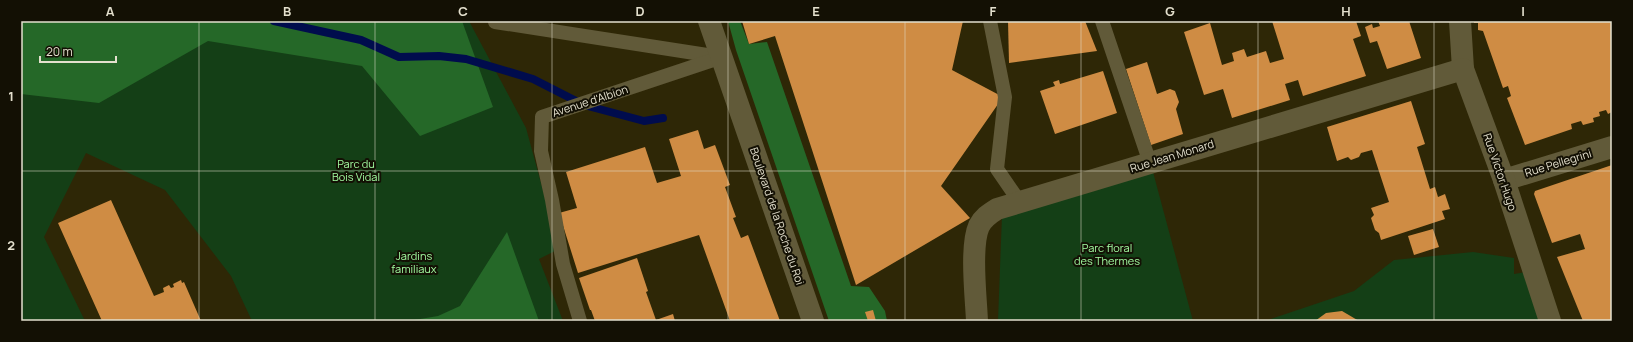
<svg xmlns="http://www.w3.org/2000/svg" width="1633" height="342" font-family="Manrope,sans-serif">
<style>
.green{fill:#143f16}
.forest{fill:#256828}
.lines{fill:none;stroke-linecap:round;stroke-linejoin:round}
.stream{stroke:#000c4d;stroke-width:8}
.building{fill:#cf8c44}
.lane{stroke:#615a39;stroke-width:14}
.street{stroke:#615a39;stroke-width:22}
.secondary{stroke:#615a39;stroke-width:22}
.grid{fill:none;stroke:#e4e0ce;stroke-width:1;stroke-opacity:0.55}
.labels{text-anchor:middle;stroke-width:4;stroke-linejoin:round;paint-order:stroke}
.street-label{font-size:11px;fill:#e4e0ce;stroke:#131004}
.park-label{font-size:11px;fill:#a2fca1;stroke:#131004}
.neatline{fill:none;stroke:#e4e0ce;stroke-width:1.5}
.grid-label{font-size:13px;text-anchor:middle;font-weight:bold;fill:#e4e0ce}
</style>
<rect width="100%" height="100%" fill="#2e2706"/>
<g class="green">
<polygon points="21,21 469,21 526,128 559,249 539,259 563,321 252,321 231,276 165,190 86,153 44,237 85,321 21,321"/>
<polygon points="1153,172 1193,321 998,321 1002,215"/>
<polygon points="1473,252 1514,258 1514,274 1526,272 1541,321 1265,321 1354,291 1394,260"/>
</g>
<g class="forest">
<polygon points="21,21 462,21 493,107 420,136 362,66 208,41 99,103 21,94"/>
<polygon points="728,21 740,21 749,44 767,42 851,286 869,287 885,311 887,321 829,321 736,50"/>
<polygon points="507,232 539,321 408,321 438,316 460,306"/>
</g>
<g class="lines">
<polyline class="stream" points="274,21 361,40 399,57 439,56 466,59 533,79 584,105 644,121 663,118"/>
</g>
<g class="building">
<polygon points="742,21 963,21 952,70 1003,97 941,186 970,218 856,285 775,36 749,44"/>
<polygon points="1008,21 1085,21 1097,51 1009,63"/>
<polygon points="1272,21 1356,21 1361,36 1353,39 1366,76 1303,96 1298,80 1285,84 1290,100 1232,118 1223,89 1204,95 1184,32 1210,23 1222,65 1234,61 1232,53 1244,49 1247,57 1266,51 1270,63 1284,59"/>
<polygon points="1378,21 1409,21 1421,58 1387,69 1377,41 1370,43 1365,27 1372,24 1373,28 1380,26"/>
<polygon points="1474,21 1612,21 1612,112 1608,114 1606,110 1599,112 1600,116 1593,118 1594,122 1583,125 1581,121 1571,124 1572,129 1525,145 1507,98 1511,96 1508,86 1503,88 1483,31 1478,30 1478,23 1474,23"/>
<polygon points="1147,62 1157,94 1170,89 1175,91 1179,102 1176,109 1183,134 1151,145 1126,69"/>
<polygon points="1103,71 1117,113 1055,134 1040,91 1055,86 1053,82 1059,80 1060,84"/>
<polygon points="1411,101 1425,144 1417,147 1430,189 1435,187 1438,197 1445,194 1450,209 1442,211 1445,219 1381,240 1379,233 1375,230 1371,218 1374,215 1371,208 1389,202 1372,150 1361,153 1359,157 1351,160 1348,157 1337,161 1327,127"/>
<polygon points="698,130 704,149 715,145 730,185 725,187 736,217 733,218 741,238 748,235 780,321 730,321 699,235 578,273 559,213 577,208 566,172 645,147 657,183 681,176 669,139"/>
<polygon points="1612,165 1612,321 1583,321 1557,257 1585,249 1580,234 1552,243 1534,194 1535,191"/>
<polygon points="111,200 154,296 164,292 163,288 169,285 171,288 174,287 173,284 181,280 182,283 184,282 201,321 102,321 58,223"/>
<polygon points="1433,229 1439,247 1414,255 1408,236"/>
<polygon points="637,258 648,291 646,292 656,320 673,314 675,321 595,321 591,310 590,310 579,278"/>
<polygon points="873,310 876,321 868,321 865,312"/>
<polygon points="1342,311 1359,321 1315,321 1326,313"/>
</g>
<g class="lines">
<g class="lane">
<polyline points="990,21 1005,97 997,169 1019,201"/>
<polyline points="1102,21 1150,163"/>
<polyline points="495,22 720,57"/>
<polyline points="580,321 563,264 552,200 541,151 542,117 722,57"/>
</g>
<polyline class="street" points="1460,21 1463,69"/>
<g class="secondary">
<polyline points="709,21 813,321"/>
<polyline points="1504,180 1612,147"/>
<path d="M977,321C976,298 970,246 979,226C983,218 989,214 997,209L1463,69L1504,180L1550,321"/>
</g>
</g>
<path class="grid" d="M199,21V321M375,21V321M552,21V321M728,21V321M905,21V321M1081,21V321M1258,21V321M1434,21V321M21,171H1612"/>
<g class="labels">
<g class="street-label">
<text transform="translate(590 101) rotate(-18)" y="4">Avenue d'Albion</text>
<text transform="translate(1172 156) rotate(-17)" y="4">Rue Jean Monard</text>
<text transform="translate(1558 163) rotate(-17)" y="4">Rue Pellegrini</text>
<text transform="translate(1500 172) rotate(71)" y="4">Rue Victor Hugo</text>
<text transform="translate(777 216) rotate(71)" y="4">Boulevard de la Roche du Roi</text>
</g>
<g class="park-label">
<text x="356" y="168">Parc du<tspan x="356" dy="13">Bois Vidal</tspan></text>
<text x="1107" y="252">Parc floral<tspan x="1107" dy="13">des Thermes</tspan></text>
<text x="414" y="260">Jardins<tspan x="414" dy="13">familiaux</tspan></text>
</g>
</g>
<rect width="1633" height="342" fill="none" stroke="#131004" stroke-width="44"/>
<path d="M40 56v6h76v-6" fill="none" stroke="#e4e0ce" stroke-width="2"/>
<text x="46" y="56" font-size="12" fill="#e4e0ce" stroke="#131004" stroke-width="3" paint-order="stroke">20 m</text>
<rect x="22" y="22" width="1589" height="298" class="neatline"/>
<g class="grid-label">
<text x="110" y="16">A</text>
<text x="287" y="16">B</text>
<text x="463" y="16">C</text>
<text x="640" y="16">D</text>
<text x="816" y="16">E</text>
<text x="993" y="16">F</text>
<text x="1170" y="16">G</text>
<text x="1346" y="16">H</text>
<text x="1523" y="16">I</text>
<text x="11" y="101">1</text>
<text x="11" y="250">2</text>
</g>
</svg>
